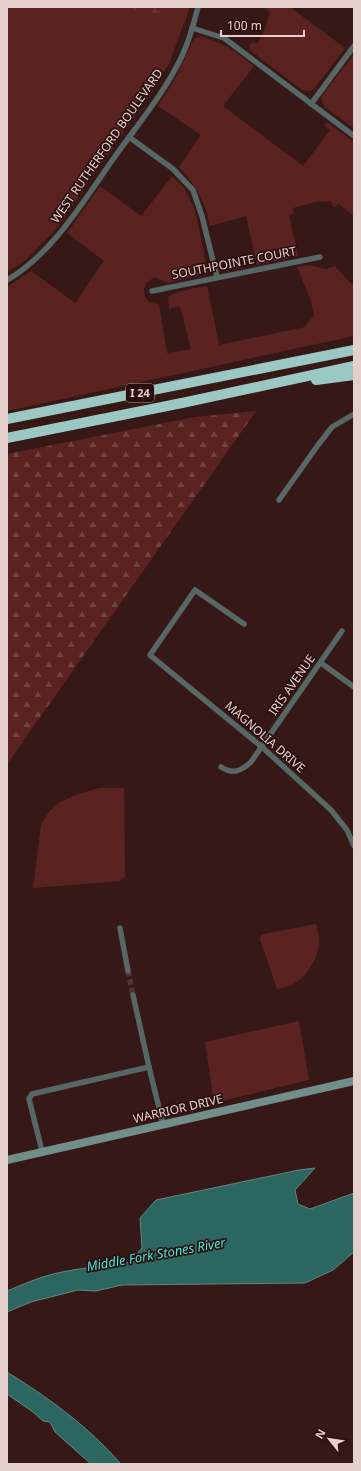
<svg xmlns="http://www.w3.org/2000/svg" width="361" height="1471" font-family="'Noto Sans',sans-serif">
<style>
.grass{fill:#5a2320}
.forest{fill:url(#forest-firs)}
.wetland{fill:url(#wetland-marsh)}
.water{fill:#2b6661;stroke:#628681}
.lines{fill:none;stroke-linecap:round;stroke-linejoin:round}
.street-tunnel{stroke:#503432;stroke-width:5.5;stroke-dasharray:5.5 3;stroke-linecap:butt}
.street{stroke:#566765;stroke-width:5.5}
.secondary{stroke:#728e8b;stroke-width:8}
.highway{stroke:#9cc8c3;stroke-width:10}
.labels{text-anchor:middle;stroke-width:3.5;stroke-linejoin:round;paint-order:stroke}
.shield{fill:#2b0f0e;stroke:#ac9594;stroke-width:1}
.shield-label{font-size:11px;font-weight:bold;fill:#e4cfcd}
.street-label{font-size:12px;fill:#e4cfcd;stroke:#2b0f0e}
.water-label{font-size:13px;font-style:italic;fill:#41e8dc;stroke:#2b0f0e}
</style>
<defs>
<pattern id="forest-firs" width="22" height="20" patternUnits="userSpaceOnUse"><rect width="22" height="20" fill="#5a2320"/><path d="M5 1l3.5 6h-7zM16 11l3.5 6h-7z" fill="#72423f"/></pattern>
<pattern id="wetland-marsh" width="20" height="14" patternUnits="userSpaceOnUse"><rect width="20" height="14" fill="#5a2320"/><path d="M1 5h8M5 5V1M11 12h8M15 12V8" fill="none" stroke="#72423f"/></pattern>
</defs>
<rect width="100%" height="100%" fill="#361917"/>
<g class="grass">
<polygon points="7,7 190,7 169,64 133,119 56,229 27,259 7,272"/>
<polygon points="262,7 290,7 345,48 314,89 310,91 302,90 250,50 249,46 253,42 257,44 262,36 270,13 267,11 267,9"/>
<path d="M201,36L228,47L254,66L223,106L303,166L330,130L324,126L327,122L354,142V216L339,204L335,207L332,205L331,201L315,202L293,208L294,213L289,215L298,256L257,265L246,216L210,226C204,199 197,187 179,167L201,135L158,106L176,77L194,39Z"/>
<polygon points="354,54 354,128 325,107 322,102 322,96"/>
<path d="M172,176L184,188L195,210L207,268L204,272L200,275L168,283L155,277L147,282L144,289L145,297L150,303L159,304L167,353L191,349L180,306L169,309L168,297C180,290 194,288 207,286L219,345L305,327L314,315L310,298L297,267L310,265L326,269L335,266L354,287V336L7,411V287L31,271L75,303L104,261L67,233L100,186L141,216Z"/>
<polygon points="99,788 124,788 125,876 120,881 33,888 41,824 49,812 58,803 76,795"/>
<path d="M316,924C318,931 319,939 319,946C317,958 308,974 298,981C292,986 284,988 277,989L260,939L261,936L264,934Z"/>
<polygon points="299,1021 309,1080 214,1103 205,1042"/>
</g>
<g class="forest">
<polygon points="7,7 14,7 10,17 10,31 7,30"/>
<polygon points="256,411 7,764 7,454 195,417"/>
</g>
<polygon class="wetland" points="128,7 177,7 177,8 158,13 132,10"/>
<g class="water">
<path d="M315,1168L295,1190L298,1204L310,1209L354,1193V1252L333,1270L305,1283L122,1285L96,1291L78,1290L31,1302L7,1312V1291C22,1285 37,1278 53,1274C78,1268 104,1266 129,1262L142,1248L140,1218L156,1200L299,1170Z"/>
<path d="M7,1372C49,1398 89,1427 121,1464H91L55,1432L50,1422L43,1421L33,1412L7,1394Z"/>
</g>
<g class="lines">
<polyline class="street-tunnel" points="128,971 133,995"/>
<g class="street">
<polyline points="192,28 224,38 354,136"/>
<polyline points="311,104 354,46"/>
<polyline points="129,137 173,169 193,190 202,216 217,277"/>
<path d="M7,280C53,254 86,197 116,155C139,123 165,92 182,56C189,41 194,23 198,7"/>
<polyline points="152,291 320,257"/>
<polyline points="279,500 318,445 332,427 354,414"/>
<polyline points="244,624 195,590 150,655 262,747 331,810 347,830 354,846"/>
<polyline points="321,663 354,687"/>
<path d="M221,767C233,775 241,771 251,762L342,631"/>
<polyline points="120,928 128,971"/>
<polyline points="133,995 149,1067 163,1124"/>
<polyline points="42,1151 29,1099 32,1094 149,1067"/>
</g>
<polyline class="secondary" points="7,1160 354,1081"/>
<g class="highway">
<polyline points="316,380 354,375"/>
<polyline points="7,419 354,350"/>
<polyline points="7,438 182,403 354,366"/>
</g>
</g>
<g class="labels">
<rect class="shield" x="126" y="384" width="28" height="18" rx="3"/>
<g class="shield-label">
<text x="140" y="397">I 24</text>
</g>
<g class="street-label">
<text transform="translate(107 146) rotate(-55)" y="4">WEST RUTHERFORD BOULEVARD</text>
<text transform="translate(234 263) rotate(-11)" y="4">SOUTHPOINTE COURT</text>
<text transform="translate(292 685) rotate(-55)" y="4">IRIS AVENUE</text>
<text transform="translate(265 737) rotate(41)" y="4">MAGNOLIA DRIVE</text>
<text transform="translate(178 1109) rotate(-13)" y="4">WARRIOR DRIVE</text>
</g>
<g class="water-label">
<text transform="translate(156 1254) rotate(-10)" y="5">Middle Fork Stones River</text>
</g>
</g>
<rect width="361" height="1471" fill="none" stroke="#e4cfcd" stroke-width="16"/>
<g transform="translate(329 1439) rotate(300)" stroke="#2b0f0e" stroke-width="3" paint-order="stroke">
<path d="M0-3L7 15L0 10L-7 15Z" fill="#e4cfcd"/>
<text y="-6" font-size="11" font-weight="bold" text-anchor="middle" fill="#e4cfcd">N</text>
</g>
<path d="M221 30v6h83v-6" fill="none" stroke="#e4cfcd" stroke-width="2"/>
<text x="227" y="30" font-size="12" fill="#e4cfcd" stroke="#2b0f0e" stroke-width="3" paint-order="stroke">100 m</text>
</svg>
